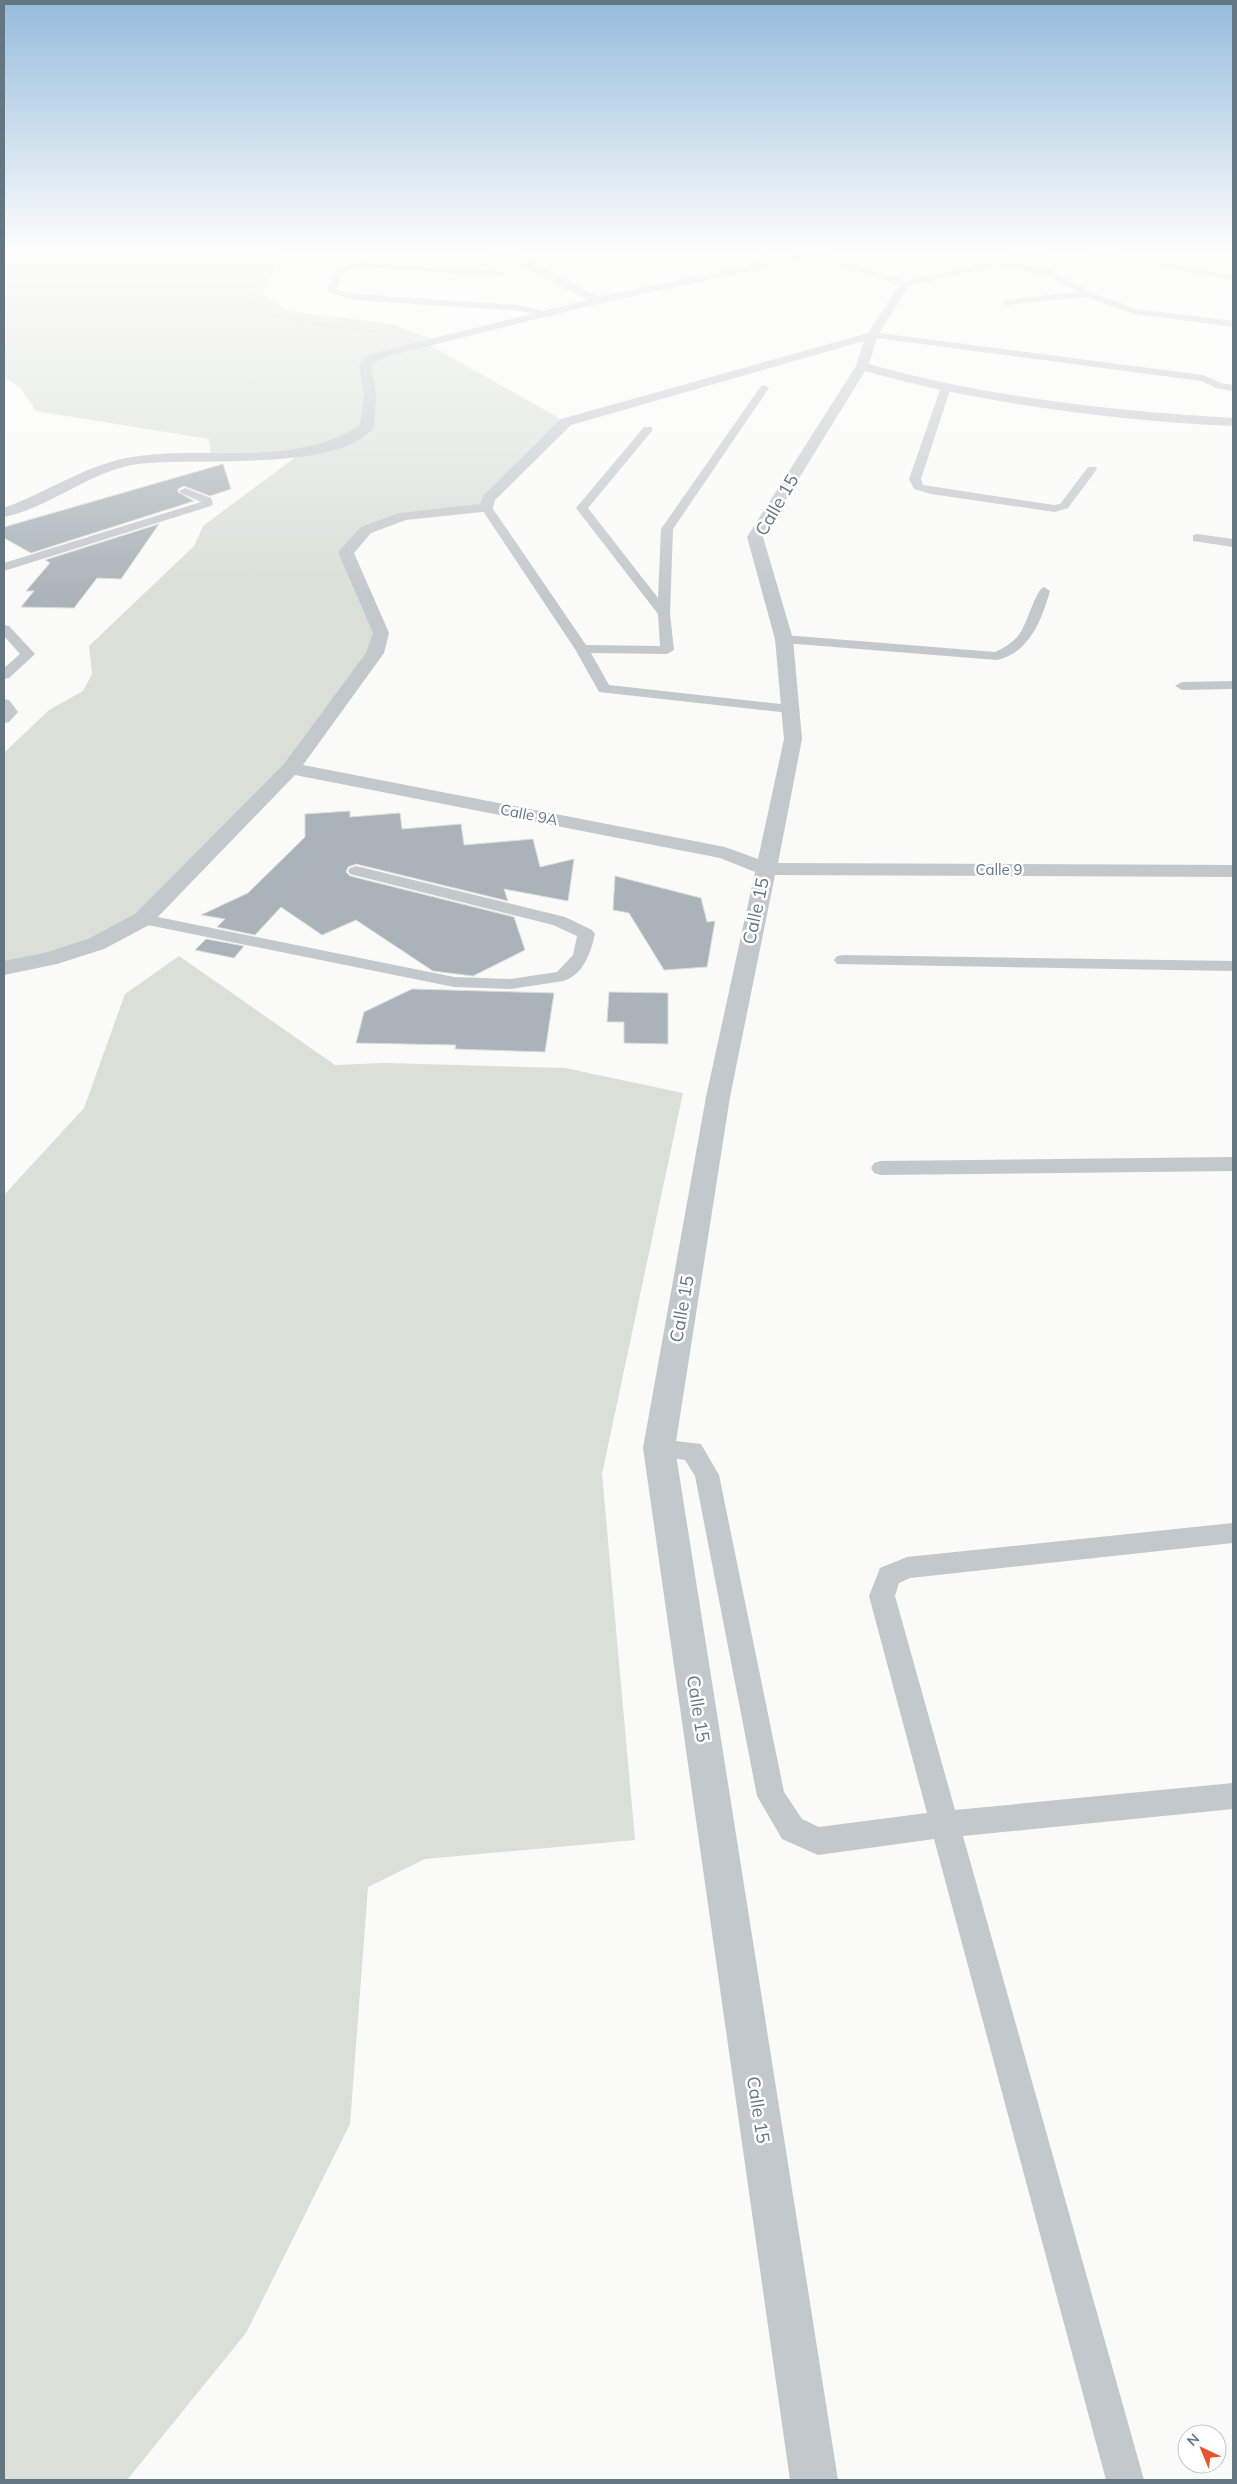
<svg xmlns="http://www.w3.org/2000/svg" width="1237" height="2484" font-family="Mulish,sans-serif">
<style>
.green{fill:#dadfd7}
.building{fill:#aab3b9;stroke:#dcdcda}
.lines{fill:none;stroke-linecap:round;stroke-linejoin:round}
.path{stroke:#bbbfc2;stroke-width:1;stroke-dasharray:1 1;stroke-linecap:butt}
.service{fill:#c3c8cc;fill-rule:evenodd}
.minor{fill:#c3c8cc;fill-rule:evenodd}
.labels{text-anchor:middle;stroke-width:5;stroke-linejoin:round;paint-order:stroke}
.far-street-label{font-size:15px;fill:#657683;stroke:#fff}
.street-label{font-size:18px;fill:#657683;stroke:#fff}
</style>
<rect width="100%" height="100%" fill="#fafaf8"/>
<g class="green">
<polygon points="4,251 281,251 263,295 288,311 391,324 435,340 426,343 566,422 487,508 404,516 366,530 346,552 381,633 291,768 143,919 49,959 4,968 4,753 49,710 83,691 92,674 89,646 194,546 203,526 301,453 211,457 209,439 36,411 20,387 4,377"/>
<polygon points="179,956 335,1065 385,1063 565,1068 683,1093 602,1474 635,1840 425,1859 368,1887 350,2124 246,2333 127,2480 4,2480 4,1195 84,1108 125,994"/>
</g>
<g class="building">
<polygon points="223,464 231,489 210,496 184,486 178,489 178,492 194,501 31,553 4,538 4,527"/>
<polygon points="159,524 121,579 97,578 74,608 21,607 34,591 26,591 50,563 45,560"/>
<polygon points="350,811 350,817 400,813 402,829 461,824 464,845 533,839 540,867 574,859 568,901 504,889 508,901 356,864 348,867 346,872 350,876 514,917 525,950 473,976 433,971 356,920 322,935 281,907 255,935 217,927 225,919 201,915 248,893 305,837 305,814"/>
<polygon points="615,876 701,898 707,922 715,921 707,967 664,970 629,913 613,910"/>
<polygon points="206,939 244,946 234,958 195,950"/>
<polygon points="412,989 554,993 545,1052 455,1049 456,1045 356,1043 364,1012"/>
<polygon points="609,992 668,993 668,1044 624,1043 624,1022 607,1022"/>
</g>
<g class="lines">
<polyline class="path" points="266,251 251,298 263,313 325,325 377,331"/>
<g class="service">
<polygon points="480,251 496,251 515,256 511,258"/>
<polygon points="1075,251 1092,251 1233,275 1233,280"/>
<polygon points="1000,260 1053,271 1090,292 1136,309 1233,321 1233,327 1135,314 1086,297 1004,305 1003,303 1007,300 1078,292 1047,275 997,264 996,262"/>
<polygon points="360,263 502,272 506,274 502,276 360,267 344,271 336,289 355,294 519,305 554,314 550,317 519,311 355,300 330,293 327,288 338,267"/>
<polygon points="872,332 1203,375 1221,383 1233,385 1233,391 1216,388 1201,381 869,337 869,333"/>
<polygon points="946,384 951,387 921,479 923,485 1054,505 1060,504 1088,467 1096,467 1097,469 1068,508 1055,512 931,494 914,489 909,479 941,387"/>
<polygon points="764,385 769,388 673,529 670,614 674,650 667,654 591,653 609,685 790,705 797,709 790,713 599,692 575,649 481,508 483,506 491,506 586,645 660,646 658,614 576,508 644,427 652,427 652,431 588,508 658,598 661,529 761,386"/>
<polygon points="185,488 211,498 213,504 211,506 4,571 4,563 201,502 181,493 179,491"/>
<polygon points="1197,534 1233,539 1233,547 1193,541 1193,535"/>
<path d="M1044,587L1050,591C1041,621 1030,652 997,660L784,643L777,639L784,635L995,652C1004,648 1012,643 1018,636C1027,626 1035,590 1044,587Z"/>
<polygon points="4,625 9,626 35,654 9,678 4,679 4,668 20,654 4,636"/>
<polygon points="1233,681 1233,689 1182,690 1175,686 1182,682"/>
<polygon points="4,699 9,700 18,712 9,722 4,723"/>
<path d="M356,866L565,917L592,930L595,934C591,952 583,976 563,981L511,989L454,987L143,924L137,923L135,919L137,915L143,914L454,977L511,979L557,972L573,955L577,936L553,925L350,874L348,871L350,868Z"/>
<polygon points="843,955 1233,961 1233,971 837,964 834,960 837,956"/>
<polygon points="1233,1157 1233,1171 881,1175 874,1173 871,1168 874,1163 881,1161"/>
<polygon points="659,1439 701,1444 719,1475 784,1792 802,1819 819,1827 927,1813 869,1596 880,1568 907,1557 1233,1523 1233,1543 910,1578 899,1583 895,1596 955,1810 1233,1783 1233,1809 963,1836 1144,2480 1106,2480 934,1839 818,1855 782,1839 757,1796 695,1476 685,1460 651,1455 647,1448 651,1441"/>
</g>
<path class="minor" d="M503,251H513L515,254L599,297L804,253L803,251H818L906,281L1033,251H1051L1050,253L909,286L878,335L869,364C986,397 1111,411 1233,418V426C1114,421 979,403 865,371L763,537L793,639L802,739L778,863L1233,865V877L775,875L730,1097L675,1448L838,2480H790L643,1448L706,1097L755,872L720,858L295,775L151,924L104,949L57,964L4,975V961L44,953L88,939L135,914L284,764L366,653L373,633L338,552L361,527L399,513L480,504L483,496L561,419L868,333L899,285L815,257L598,304L392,355L378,360L371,365L376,395L374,427C340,473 191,457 138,464C90,471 51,507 4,517V508C48,492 90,462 138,456C212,446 294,468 360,425L364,395L359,364L370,354L588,300L507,258ZM864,341L856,366L747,537L775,639L784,739L758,859L725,847L303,765L384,653L389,633L354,553L371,533L406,520L492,511L495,500L571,425Z"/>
</g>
<linearGradient id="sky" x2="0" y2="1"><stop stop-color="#96bcdc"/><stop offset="0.42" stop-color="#fdfdfc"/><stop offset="1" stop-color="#fdfdfc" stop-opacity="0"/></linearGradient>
<rect width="1237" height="599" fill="url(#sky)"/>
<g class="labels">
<g class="far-street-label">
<text transform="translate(529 815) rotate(11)" y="5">Calle 9A</text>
<text x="999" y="875">Calle 9</text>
</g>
<g class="street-label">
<text transform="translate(777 505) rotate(-60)" y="6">Calle 15</text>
<text transform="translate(756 911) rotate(-78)" y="6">Calle 15</text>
<text transform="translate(682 1309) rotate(-80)" y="6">Calle 15</text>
<text transform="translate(698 1709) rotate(81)" y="6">Calle 15</text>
<text transform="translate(758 2110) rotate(81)" y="6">Calle 15</text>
</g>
</g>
<rect width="1237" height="2484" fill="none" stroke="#657683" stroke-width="10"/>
<g transform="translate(1202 2449) rotate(316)"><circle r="24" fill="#ffffff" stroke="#c1c8cd"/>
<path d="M0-4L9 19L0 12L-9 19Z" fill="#e4572e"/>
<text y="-8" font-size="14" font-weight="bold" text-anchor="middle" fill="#657683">N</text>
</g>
</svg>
